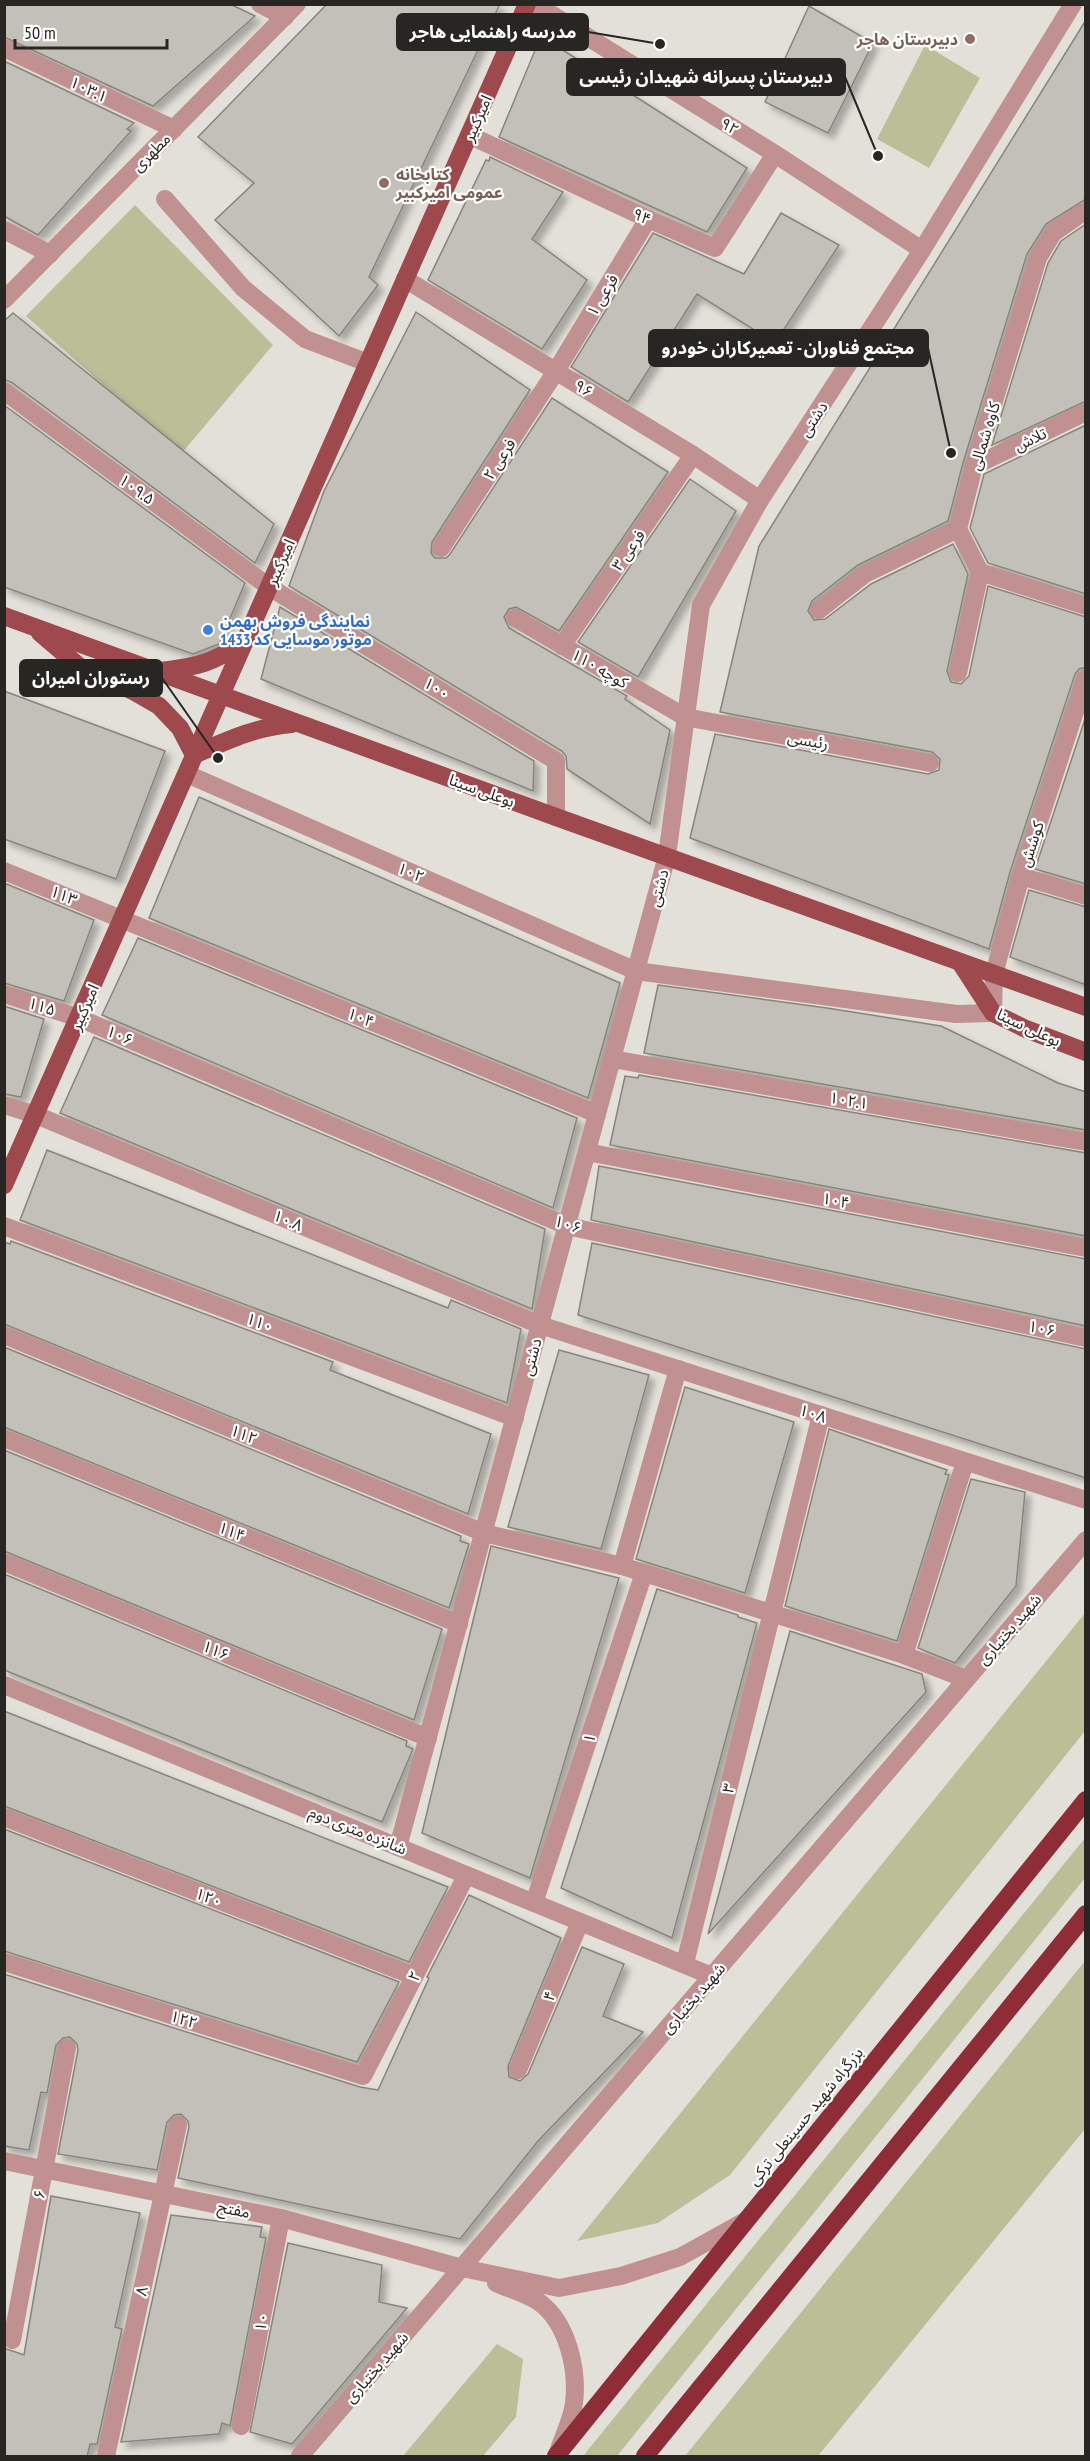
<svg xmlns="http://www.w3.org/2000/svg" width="1090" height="2461" font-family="'PT Sans Narrow','Noto Sans Arabic',sans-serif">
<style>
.green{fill:#bbbf98}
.building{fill:#c3c0b9;stroke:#87847d;stroke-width:1.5;filter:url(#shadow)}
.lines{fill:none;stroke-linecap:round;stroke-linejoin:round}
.minor{stroke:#c19090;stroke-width:18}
.major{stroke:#9d494e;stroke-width:18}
.highway{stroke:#8e2c37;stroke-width:18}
.education-dot{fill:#8d6e63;stroke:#fff;stroke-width:2}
.shop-dot{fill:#3f7fe0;stroke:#fff;stroke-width:2}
.labels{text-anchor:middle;stroke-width:4.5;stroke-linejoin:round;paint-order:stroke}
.education-label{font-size:16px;font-weight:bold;fill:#785e54;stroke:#fff;text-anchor:end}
.street-label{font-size:16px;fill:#272623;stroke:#fff}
.shop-label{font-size:16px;font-weight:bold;fill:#366cbe;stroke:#fff;text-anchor:start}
.leader{fill:none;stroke:#272623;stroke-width:2}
.callout-dot{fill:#272623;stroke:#fff;stroke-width:2}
.callout{fill:#272623;stroke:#272623;stroke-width:2}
.callout-label{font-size:18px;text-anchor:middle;font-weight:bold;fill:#fff}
</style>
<defs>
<filter id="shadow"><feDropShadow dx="5.5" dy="5.5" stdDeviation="3" flood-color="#0004"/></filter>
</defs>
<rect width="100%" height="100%" fill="#e3e0d9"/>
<g class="green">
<polygon points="925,45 980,78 929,168 877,139"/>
<polygon points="135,205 273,345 181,454 26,316"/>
<polygon points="1085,1613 1085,1731 730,2175 658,2223 577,2241"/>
<polygon points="1085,1838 1085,1878 617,2456 583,2456"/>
<polygon points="1085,1961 1085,2129 818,2456 685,2456"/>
<polygon points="497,2344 523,2359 516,2417 483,2456 403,2456"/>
</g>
<g class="building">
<polygon points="4,4 230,4 255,16 153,106 4,37"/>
<polygon points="327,4 500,4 369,277 378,285 339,336 215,220 254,183 198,137"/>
<polygon points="809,6 873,43 828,133 765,102"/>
<polygon points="1086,20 1086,199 1046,224 1027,254 963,463 948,521 858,565 812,601 808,611 814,620 825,619 871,584 953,544 968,574 947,671 951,682 961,684 969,676 988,586 1086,617 1086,667 1079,669 1075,674 1010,872 989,949 690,838 715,734 928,774 939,770 940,759 932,752 720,712 759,546"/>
<polygon points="541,36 747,168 707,232 499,137"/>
<polygon points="4,61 134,123 127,129 131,131 38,235 4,216"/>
<polygon points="490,157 563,192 532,239 587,280 542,349 428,280 486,160 489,161"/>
<polygon points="781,213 839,245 775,343 697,294 628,402 571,367 653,233 744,274"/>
<polygon points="1086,224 1086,401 992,445 1048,263 1061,241"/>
<polygon points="416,312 530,390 432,542 431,553 435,558 446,558 450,554 552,398 668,472 559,631 516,607 509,609 504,617 509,628 627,696 625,699 670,730 650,824 567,769 566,756 562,751 289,586 324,491"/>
<polygon points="13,313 274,524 255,563 11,382 4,380 4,321"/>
<polygon points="4,405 245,583 219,644 193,654 4,587"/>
<polygon points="1086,425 1086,594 988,563 970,528 984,474"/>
<polygon points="690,479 736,511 638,677 578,642"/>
<polygon points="280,607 534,761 533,791 261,679"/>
<polygon points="4,691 165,751 116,879 4,839"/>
<polygon points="1086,716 1086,884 1035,869"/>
<polygon points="199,797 620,983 588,1098 149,918"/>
<polygon points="4,883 94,920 64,1001 4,983"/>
<polygon points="1029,890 1086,907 1086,985 1010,957"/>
<polygon points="138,938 577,1118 553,1208 102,1015"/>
<polygon points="658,985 827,1008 941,1026 1058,1083 1086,1092 1086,1130 644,1053"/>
<polygon points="4,1006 44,1019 21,1097 4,1094"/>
<polygon points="94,1037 545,1229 532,1309 60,1113"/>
<polygon points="639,1075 1086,1153 1086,1236 610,1145 625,1076 638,1078"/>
<polygon points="47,1150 448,1308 451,1300 521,1329 507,1403 20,1220"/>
<polygon points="599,1166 1086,1259 1086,1326 591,1220"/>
<polygon points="11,1241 333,1362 330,1370 491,1434 468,1514 4,1324 4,1242 10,1244"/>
<polygon points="592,1243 1086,1349 1086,1478 578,1315"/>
<polygon points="4,1347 461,1536 460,1541 469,1544 449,1608 4,1427"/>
<polygon points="559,1350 649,1375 601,1549 508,1527"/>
<polygon points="685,1387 794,1422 745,1593 636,1559"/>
<polygon points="829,1429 947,1470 945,1474 949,1475 897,1641 785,1606"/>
<polygon points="4,1450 442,1629 414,1720 4,1551"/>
<polygon points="971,1479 1025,1492 1016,1586 955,1663 918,1648"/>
<polygon points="491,1546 619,1578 530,1878 422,1833"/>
<polygon points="4,1574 407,1741 406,1746 413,1749 382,1822 4,1670"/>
<polygon points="657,1589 738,1615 738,1617 757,1623 672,1938 561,1888"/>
<polygon points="790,1631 922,1674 926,1692 708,1934"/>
<polygon points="4,1711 448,1887 409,1962 4,1806"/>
<polygon points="4,1829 399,1982 357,2062 4,1951"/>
<polygon points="469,1895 561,1938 508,2066 509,2077 520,2081 528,2074 582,1947 624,1964 603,2016 643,2032 538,2141 460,2239 178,2178 189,2127 188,2121 181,2114 174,2115 167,2122 157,2170 58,2154 78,2050 77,2044 70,2037 63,2038 56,2045 47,2093 41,2092 29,2150 4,2146 4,1974 360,2087 378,2090 429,1978 427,1977"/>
<polygon points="51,2196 140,2213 115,2327 122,2329 97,2444 90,2444 87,2457 4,2457 4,2348 24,2355"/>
<polygon points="171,2215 262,2227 260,2237 266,2238 230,2426 222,2423 219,2434 121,2442"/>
<polygon points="288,2243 382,2265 379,2302 407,2308 292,2444 250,2432"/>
</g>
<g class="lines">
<g class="minor">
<polyline points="260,4 285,17"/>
<polyline points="535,4 775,154 922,250"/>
<polyline points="4,48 174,129"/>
<polyline points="469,135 648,219 715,248 775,154"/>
<polyline points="165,199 243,288 305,339 368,363"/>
<polyline points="1086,210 1053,233 1038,258 974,466 958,529 980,572 1086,606"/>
<polyline points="4,230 50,254"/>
<polyline points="405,279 693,455 760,500"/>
<polyline points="4,300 297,4"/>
<polyline points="4,391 269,587 556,761 556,817"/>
<polyline points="974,466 1086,412"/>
<polyline points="441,548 556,371 648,219"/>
<polyline points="819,610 865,574 958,529"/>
<polyline points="515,618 685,717 930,763"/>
<polyline points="562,646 693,455"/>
<polyline points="958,673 980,572"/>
<polyline points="187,774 636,971 956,1014 993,1013 994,974 1021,876 1086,678"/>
<polyline points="4,871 597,1114"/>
<polyline points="1021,876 1086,896"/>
<polyline points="4,994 79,1018 567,1226 1086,1338"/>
<polyline points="612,1059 1086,1142"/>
<polyline points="4,1105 36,1115 540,1325 1086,1500"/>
<polyline points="587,1152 1086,1248"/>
<polyline points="4,1226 515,1418"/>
<polyline points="4,1335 484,1533 622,1566 904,1655 966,1679"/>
<polyline points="4,1438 459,1624"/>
<polyline points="4,1562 428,1738"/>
<polyline points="622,1566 678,1369"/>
<polyline points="904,1655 965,1462"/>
<polyline points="4,1685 712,1976"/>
<polyline points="4,1817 414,1976"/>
<polyline points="398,1847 667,856 701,605 760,500 922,250 1073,4"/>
<polyline points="534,1903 644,1573"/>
<polyline points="4,1962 363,2076 466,1876"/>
<polyline points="685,1963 821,1415"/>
<polyline points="518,2070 580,1922"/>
<polyline points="4,2161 281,2218 462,2268 559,2288 621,2276 680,2257 745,2221"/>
<path d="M496,2283C509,2289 527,2294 539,2302C568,2323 578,2370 574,2403C572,2419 563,2437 558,2452"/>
<polyline points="12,2340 67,2048"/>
<polyline points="241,2426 281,2218"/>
<polyline points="106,2456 178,2125"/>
<polyline points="300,2456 1086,1540"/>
</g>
<g class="major">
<polyline points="4,616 556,817 1086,1007"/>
<path d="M40,633L80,667L133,691L159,706L180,728L194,755C228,740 255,727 292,724"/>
<path d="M161,671C196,667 214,663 243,642"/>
<polyline points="960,962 993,1013 1026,1029 1086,1052"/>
<polyline points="4,1185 527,4"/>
</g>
<g class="highway">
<polyline points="556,2456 1086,1800"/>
<polyline points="645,2456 1086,1914"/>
</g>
</g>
<g class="education-dot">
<circle cx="970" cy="39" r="6"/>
<circle cx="384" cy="183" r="6"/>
</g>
<circle class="shop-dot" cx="208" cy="630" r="6"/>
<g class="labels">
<g class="education-label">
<text x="958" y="45">دبیرستان هاجر</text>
<text x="396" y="180" text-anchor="start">کتابخانه<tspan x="396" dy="18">عمومی امیرکبیر</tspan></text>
</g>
<g class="street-label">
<text transform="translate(89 89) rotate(25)" y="6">۱۰۳.۱</text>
<text transform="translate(477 118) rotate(-66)" y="6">امیرکبیر</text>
<text transform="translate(730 126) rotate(32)" y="6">۹۲</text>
<text transform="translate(151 152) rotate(-45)" y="6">مطهری</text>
<text transform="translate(642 216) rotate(25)" y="6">۹۴</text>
<text transform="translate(602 295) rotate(-59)" y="6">فرعی ۱</text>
<text transform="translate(584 388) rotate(31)" y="6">۹۶</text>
<text transform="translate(813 419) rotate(-57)" y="6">دشتی</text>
<text transform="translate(984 436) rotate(-73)" y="6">کاوه شمالی</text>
<text transform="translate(1030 439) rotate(-26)" y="6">تلاش</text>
<text transform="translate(499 459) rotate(-57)" y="6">فرعی ۲</text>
<text transform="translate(137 489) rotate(36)" y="6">۱۰۹.۵</text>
<text transform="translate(628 550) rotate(-55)" y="6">فرعی ۳</text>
<text transform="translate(280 562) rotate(-66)" y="6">امیرکبیر</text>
<text transform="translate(600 668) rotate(30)" y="6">کوچه ۱۱۰</text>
<text transform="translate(437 688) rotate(31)" y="6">۱۰۰</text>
<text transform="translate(808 740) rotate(10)" y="6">رئیسی</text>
<text transform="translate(482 790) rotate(20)" y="6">بوعلی سینا</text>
<text transform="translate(1031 844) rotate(-72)" y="6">کوشش</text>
<text transform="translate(411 872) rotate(24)" y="6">۱۰۲</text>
<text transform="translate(658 888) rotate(-75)" y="6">دشتی</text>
<text transform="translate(64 895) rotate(22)" y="6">۱۱۳</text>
<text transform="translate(42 1006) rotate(18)" y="6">۱۱۵</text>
<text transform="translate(84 1007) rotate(-66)" y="6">امیرکبیر</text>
<text transform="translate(361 1017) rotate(22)" y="6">۱۰۴</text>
<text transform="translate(1029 1027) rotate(25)" y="6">بوعلی سینا</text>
<text transform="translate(120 1035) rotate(23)" y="6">۱۰۶</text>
<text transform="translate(849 1100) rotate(10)" y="6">۱۰۲.۱</text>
<text transform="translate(836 1200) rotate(11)" y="6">۱۰۴</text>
<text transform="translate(288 1220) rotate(23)" y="6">۱۰.۸</text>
<text transform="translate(568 1224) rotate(18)" y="6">۱۰۶</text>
<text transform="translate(260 1322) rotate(21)" y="6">۱۱۰</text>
<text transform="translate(1042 1328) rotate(12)" y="6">۱۰۶</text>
<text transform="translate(531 1357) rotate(-75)" y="6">دشتی</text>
<text transform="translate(813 1413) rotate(18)" y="6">۱۰۸</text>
<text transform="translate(244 1434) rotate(22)" y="6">۱۱۲</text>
<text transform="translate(232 1531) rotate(22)" y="6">۱۱۴</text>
<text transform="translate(1009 1629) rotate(-49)" y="6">شهید بختیاری</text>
<text transform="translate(216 1650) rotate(23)" y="6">۱۱۶</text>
<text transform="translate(589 1738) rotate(-72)" y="6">۱</text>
<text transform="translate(728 1788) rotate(-76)" y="6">۳</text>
<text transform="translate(358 1830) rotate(22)" y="6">شانزده متری دوم</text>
<text transform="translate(209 1897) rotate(21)" y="6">۱۲۰</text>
<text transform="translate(414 1976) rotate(-63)" y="6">۲</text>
<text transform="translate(549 1996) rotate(-67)" y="6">۴</text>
<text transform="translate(693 1998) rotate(-49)" y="6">شهید بختیاری</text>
<text transform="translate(184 2019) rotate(18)" y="6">۱۲۲</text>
<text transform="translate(805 2116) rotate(-51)" y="6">بزرگراه شهید حسینعلی ترکی</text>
<text transform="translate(39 2194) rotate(-79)" y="6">۶</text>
<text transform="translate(234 2209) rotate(12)" y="6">مفتح</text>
<text transform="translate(141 2291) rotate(-78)" y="6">۸</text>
<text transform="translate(261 2322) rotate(-79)" y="6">۱۰</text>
<text transform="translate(376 2367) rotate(-49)" y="6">شهید بختیاری</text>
</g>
<g class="shop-label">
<text x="220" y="627">نمایندگی فروش بهمن<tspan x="220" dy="18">موتور موسایی کد 1433</tspan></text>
</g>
</g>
<path class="leader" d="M660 44L588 32M878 156L845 77M951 453L928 348M218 758L162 678"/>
<g class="callout-dot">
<circle cx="660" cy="44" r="6"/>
<circle cx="878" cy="156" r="6"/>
<circle cx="951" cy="453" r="6"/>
<circle cx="218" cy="758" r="6"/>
</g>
<g class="callout">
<rect x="397" y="14" width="191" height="36" rx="6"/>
<rect x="567" y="59" width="278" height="36" rx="6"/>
<rect x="649" y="330" width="279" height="36" rx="6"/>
<rect x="20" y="660" width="142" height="36" rx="6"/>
</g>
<g class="callout-label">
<text x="493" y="38">مدرسه راهنمایی هاجر</text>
<text x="706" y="83">دبیرستان پسرانه شهیدان رئیسی</text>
<text x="788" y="354">مجتمع فناوران - تعمیرکاران خودرو</text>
<text x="91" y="684">رستوران امیران</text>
</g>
<rect width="1090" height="2461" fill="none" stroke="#272623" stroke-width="12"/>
<path d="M15 39v9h152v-9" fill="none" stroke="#272623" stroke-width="3"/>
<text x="24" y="39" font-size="18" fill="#272623" stroke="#ffffff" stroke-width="4.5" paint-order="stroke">50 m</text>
</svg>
